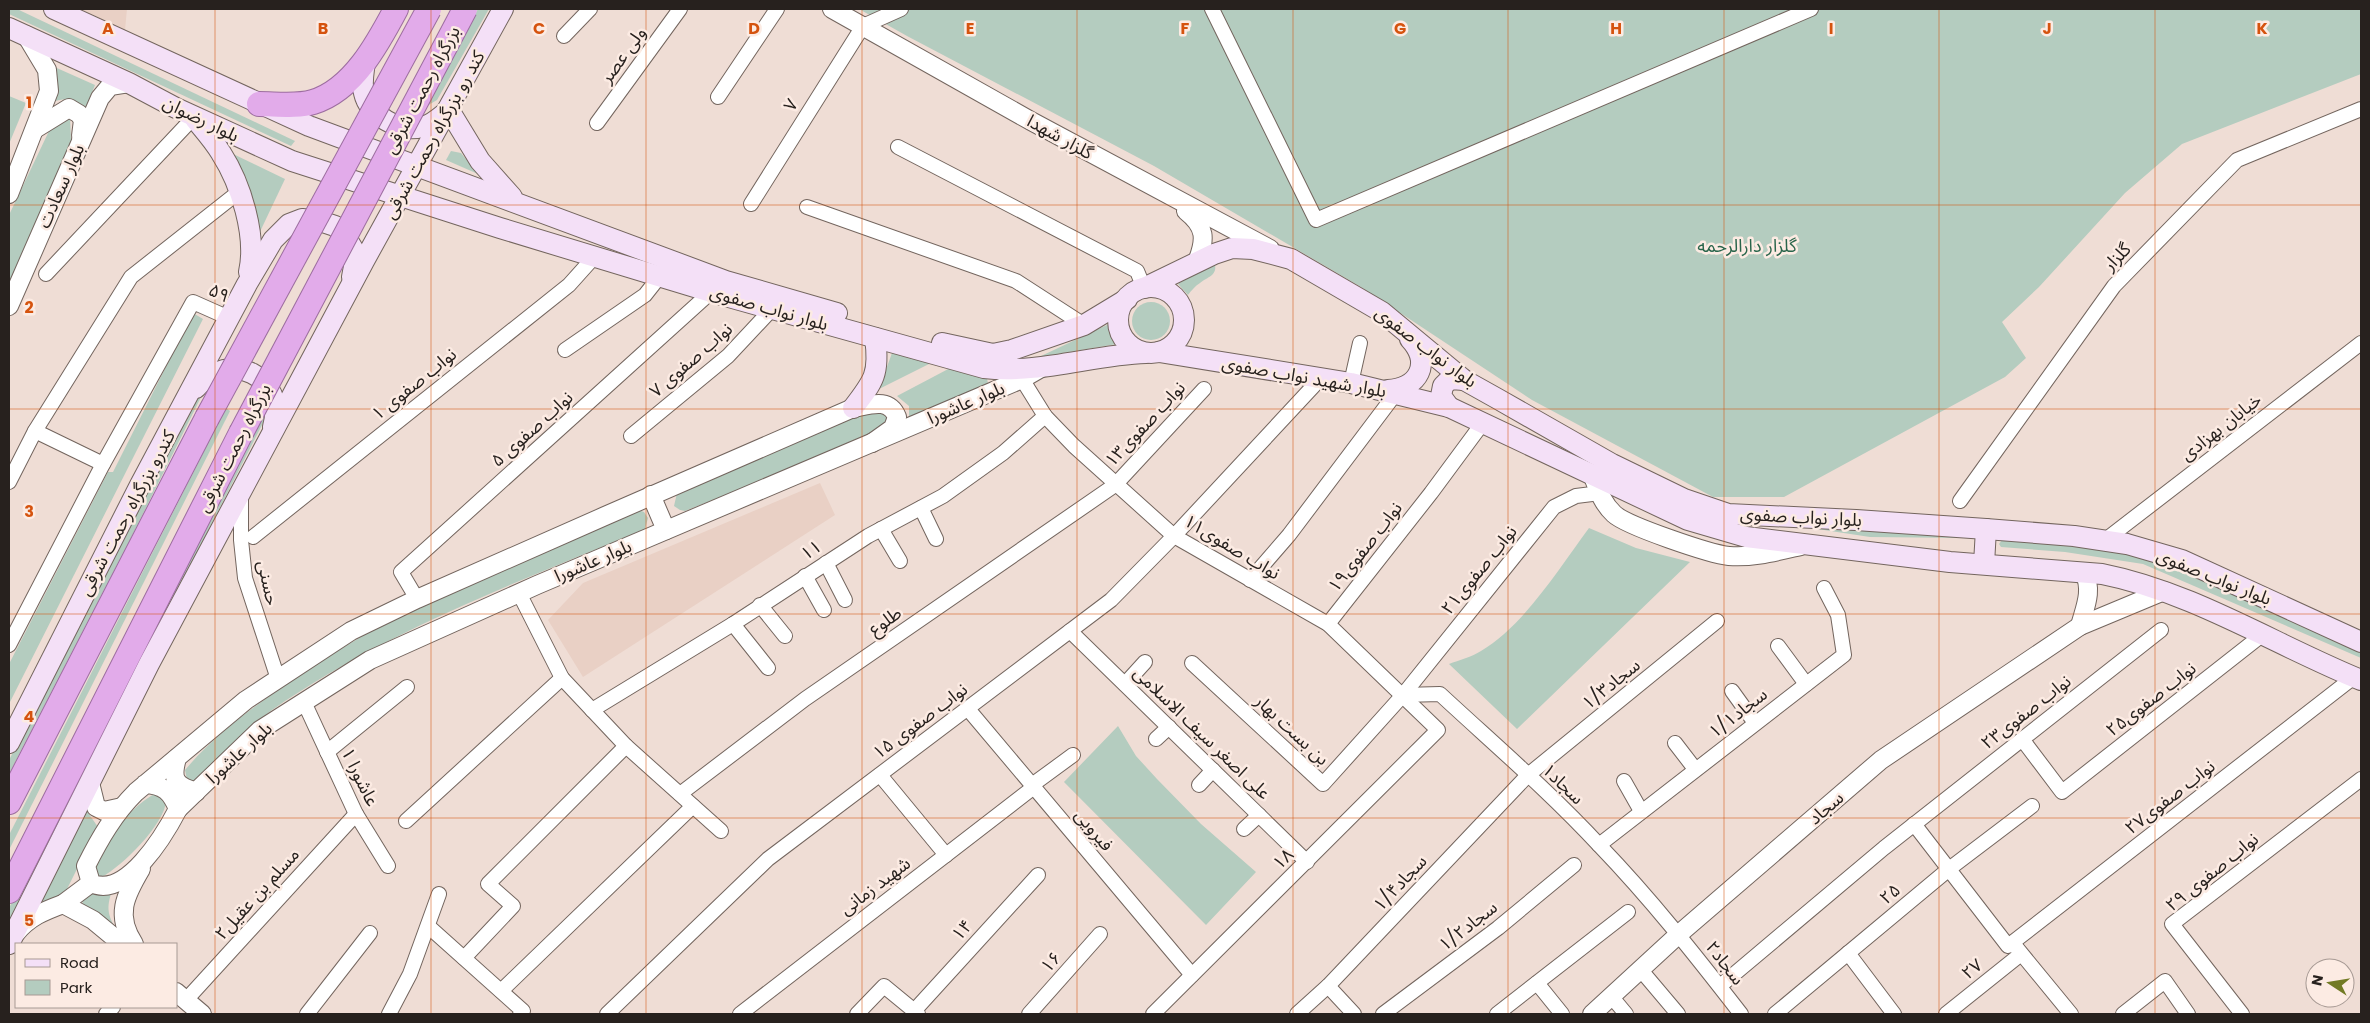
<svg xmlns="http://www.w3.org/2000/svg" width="2370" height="1023" font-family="Poppins,'Noto Sans Arabic',sans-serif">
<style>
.built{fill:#e9d0c5}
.green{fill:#b4ccbf}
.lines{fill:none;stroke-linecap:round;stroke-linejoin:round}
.minor-casing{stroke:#73655e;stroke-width:16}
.tertiary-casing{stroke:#73655e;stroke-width:20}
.secondary-casing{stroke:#73655e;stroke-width:22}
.trunk-casing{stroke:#9c6d9f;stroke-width:26}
.minor{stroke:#fff;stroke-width:14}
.tertiary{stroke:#fff;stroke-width:18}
.secondary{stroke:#f4e0f7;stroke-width:20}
.trunk{stroke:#e2abea;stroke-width:24}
.trunk-bridge-casing{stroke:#9c6d9f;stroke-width:26;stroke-linecap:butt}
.trunk-bridge{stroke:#e2abea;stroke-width:24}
.grid{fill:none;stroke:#d5530e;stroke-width:1;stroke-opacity:0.55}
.labels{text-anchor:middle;stroke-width:5;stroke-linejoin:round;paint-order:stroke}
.street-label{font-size:18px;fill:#27211e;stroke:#fcebe3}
.park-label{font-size:18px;fill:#29654b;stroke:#fcebe3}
.grid-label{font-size:16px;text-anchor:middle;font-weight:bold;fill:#d5530e;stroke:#fcebe3;stroke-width:5;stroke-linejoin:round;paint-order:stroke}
</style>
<rect width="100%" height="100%" fill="#efddd5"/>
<g class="built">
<polygon points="80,9 127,9 125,30"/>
<polygon points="820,483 835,515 583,677 548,620 583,583"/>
</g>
<g class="green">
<polygon points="9,9 17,9 295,141 291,146 9,14"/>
<polygon points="478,9 489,9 437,100 425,107"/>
<polygon points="859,9 2361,9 2361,74 2182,144 2125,193 2039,287 2002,322 2026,358 2005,377 1784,497 1713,497 1532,400 1361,287 1154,166 907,36"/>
<path d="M50,65L95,85L85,110C73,96 65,98 49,103Z"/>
<polygon points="9,96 26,103 9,144"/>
<polygon points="70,116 71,141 9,294 9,215 49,131 58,117"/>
<polygon points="451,151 461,153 478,174 446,160"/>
<polygon points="229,152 285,179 257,238"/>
<path d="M1210,263L1215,265C1217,276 1207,277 1200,283C1195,286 1191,291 1188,295L1178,284Z"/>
<circle cx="1151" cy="321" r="19"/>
<polygon points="193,313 203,319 9,704 9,664 108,472 113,472"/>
<polygon points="1109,324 1117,344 1039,357"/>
<polygon points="892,353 933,362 879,389"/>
<polygon points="952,367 979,373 987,378 988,384 909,418 909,406 897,396"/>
<polygon points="205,389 134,532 9,774 9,760 197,393"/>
<polygon points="226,408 230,411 9,850 9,835"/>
<polygon points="265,408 264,421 9,922 9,908"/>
<polygon points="868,411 884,413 888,418 887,425 776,476 700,505 685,511 680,510 674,506 677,493"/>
<path d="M638,510L644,512L648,518L645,529C518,582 386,631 272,710C244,730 220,758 195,782L187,780L185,770C218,731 260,702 302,674C332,654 362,635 394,619Z"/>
<polygon points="1771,522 1966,534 1966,538 1870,537"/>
<path d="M1589,528L1636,548L1690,562L1517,729L1449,664C1459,660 1472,657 1481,651C1523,627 1560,567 1589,528Z"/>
<polygon points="2002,540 2092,545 2166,559 2361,647 2361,658 2143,564 2065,552 2001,547 1999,544"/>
<polygon points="1118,726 1136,756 1157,779 1201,824 1256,872 1206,925 1064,782"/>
<path d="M157,793L166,801C165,824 122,866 102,877L97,876L94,871C98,847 134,802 157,793Z"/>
<polygon points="86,810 98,827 64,895 39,904"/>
<path d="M113,888C105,910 108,915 119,935L84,907L82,901L86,895Z"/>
</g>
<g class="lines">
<defs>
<g id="minor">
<polyline points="1212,9 1316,220 1811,9"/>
<polyline points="564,36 590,9"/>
<polyline points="718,97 777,9"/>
<polyline points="597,123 680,9"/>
<polyline points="898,147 1137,271 1144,288"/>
<polyline points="751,204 863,26 901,9"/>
<polyline points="807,207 1016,281 1084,325"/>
<polyline points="46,274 194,117"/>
<polyline points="565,350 645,295 660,276"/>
<polyline points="1022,379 1045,416 1074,446 1174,536 1328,624 1438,730 1153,1014"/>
<polyline points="1351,383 1360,343"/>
<polyline points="35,431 103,464"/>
<polyline points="631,436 728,356 772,309"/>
<polyline points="9,482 35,431 131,277 240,191"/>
<polyline points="241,495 241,540 245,578 278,679"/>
<polyline points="1960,501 2114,286 2237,160 2361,109"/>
<polyline points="921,508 936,539"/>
<polyline points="881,529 900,561"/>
<polyline points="253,537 569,285 595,256"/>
<polyline points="2104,541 2361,343"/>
<polyline points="826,563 845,600"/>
<polyline points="805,576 824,610"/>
<polyline points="1250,580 1289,535 1396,393"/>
<polyline points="519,593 562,678 626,746 721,831"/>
<polyline points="417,599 401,572 711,292"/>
<polyline points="760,605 785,636"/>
<polyline points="733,624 768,668"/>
<polyline points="1328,624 1431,493 1482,424"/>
<polyline points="1070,631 1307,862"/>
<polyline points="9,645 103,464 193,302 229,318"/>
<polyline points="1778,646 1806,684"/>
<polyline points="1192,663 1323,784 1403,695 1554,507 1576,496 1600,493"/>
<polyline points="1125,684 1145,662"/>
<polyline points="1732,691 1755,723"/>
<path d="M1403,695L1440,694C1494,744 1550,792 1600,846C1651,899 1696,956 1741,1014"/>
<polyline points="304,702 356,814 388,866"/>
<polyline points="968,709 1192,975"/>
<polyline points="592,710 733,624 868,536 943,496 1003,453 1045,416"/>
<polyline points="1156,739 1169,727"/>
<polyline points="2022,739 2062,792 2262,635"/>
<polyline points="1675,743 1695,769"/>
<polyline points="327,752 407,687"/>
<polyline points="880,775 946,855"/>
<polyline points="1624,781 1641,811"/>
<polyline points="1032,785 1073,755"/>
<polyline points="1199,785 1213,770"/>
<polyline points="680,794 805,699 1115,485 1204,389"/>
<polyline points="406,821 562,678"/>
<polyline points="1914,824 2008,946 2354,677"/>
<polyline points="1244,829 1259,815"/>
<polyline points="1599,845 1844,655 1838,615 1824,588"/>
<polyline points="428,926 523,1011 520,1014"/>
<polyline points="2016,947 2071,1014"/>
<polyline points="1848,953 1894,1014"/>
<polyline points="464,958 513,906 488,884 626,746"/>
<polyline points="1640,969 1678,1014"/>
<polyline points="1537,983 1562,1014"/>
<polyline points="1328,986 1354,1014"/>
<polyline points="1720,986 1884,848 2161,630"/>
<polyline points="501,991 693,806"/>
<polyline points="1611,996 1626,1014"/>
<polyline points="186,1000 356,814"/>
<polyline points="914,1011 1038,875"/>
<polyline points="106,1014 113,1007"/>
<polyline points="307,1014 370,933"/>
<polyline points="389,1014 410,974 439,894"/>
<polyline points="607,1014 768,859 1111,600 1174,536 1321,378"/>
<polyline points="740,1014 1034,787"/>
<polyline points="857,1014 884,986 918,1014"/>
<polyline points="1029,1014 1100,934"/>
<polyline points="1297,1014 1328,986 1528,775 1717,621"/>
<polyline points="1383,1014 1498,928 1574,865"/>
<polyline points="1497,1014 1628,912"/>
<polyline points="1775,1014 1949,869 2032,806"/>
<polyline points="1946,1014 2021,954"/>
<polyline points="2123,1014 2165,981 2188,1014"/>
<polyline points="2242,1014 2172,924 2361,779"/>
</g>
<g id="tertiary">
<polyline points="832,9 1031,121 1270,249"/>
<polyline points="35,129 69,108 79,114 83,120 81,136"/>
<polyline points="9,194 49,91 47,70 26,35"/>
<path d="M1186,211C1206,227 1206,239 1197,262"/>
<polyline points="9,306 100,98 110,86 129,83"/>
<path d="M1592,474C1598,489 1602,503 1614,514C1627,526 1710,554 1729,556C1753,558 1778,551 1801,546"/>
<polyline points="651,495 666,530"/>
<path d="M2080,626C2085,607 2093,591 2084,572"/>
<path d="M177,758C171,780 175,785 196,792"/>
<polyline points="90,783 96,807 104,811 122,807"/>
<path d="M145,784C164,785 171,792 178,809C165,834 126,900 91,883L86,866C100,838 114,814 136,792L246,700L351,631L417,599L605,516L853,408C870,405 889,397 897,417L893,428L872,443"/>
<polyline points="178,809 260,730 370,660 537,585 1022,379 1041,368"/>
<polyline points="63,904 91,883"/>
<path d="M16,933C29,917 44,911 63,904L93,920L122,944"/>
<path d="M134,944C115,915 125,896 141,869"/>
<polyline points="176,992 202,1014"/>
<polyline points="1592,1014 1679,934 1881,760 2080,626 2164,591"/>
</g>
<g id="secondary">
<polyline points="54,9 309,126 726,281 837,313"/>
<path d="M9,28L129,83L176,108L292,161L500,228L711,292L984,368C1040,374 1091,355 1146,353"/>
<path d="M365,61C364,72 361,83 364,93C369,115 399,133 422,127C431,125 438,119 445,113"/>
<polyline points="449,110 480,161 512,197"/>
<path d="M195,119C204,130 214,141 221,153C241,184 257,236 249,272"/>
<circle cx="1151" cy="320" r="33"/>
<polyline points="1144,288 1214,254 1232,248 1253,249 1291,259 1382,312 1464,380 1498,399 1612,464 1684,499 1728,514 1856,520 1986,529 2074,536 2127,544 2182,560 2361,642"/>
<polyline points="942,343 993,354 1012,350 1084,325 1127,299"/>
<path d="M1159,352L1351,383L1449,407L1688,520L1746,537L1950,562L2102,574C2193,592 2275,645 2361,680"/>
<path d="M196,388C229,348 287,376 273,427"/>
<path d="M1388,390C1419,388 1432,363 1410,339"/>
<polyline points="1449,407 1441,396 1443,386 1450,379 1464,380"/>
<path d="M853,408C874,381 880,373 875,338"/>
<polyline points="1984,564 1986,529"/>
<polyline points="9,743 140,485 247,284 273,240 289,224 302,219 320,221 335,226 344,234 353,249 355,261 352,277"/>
<polyline points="9,944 149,664 364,261 503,9"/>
</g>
<g id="trunk">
<path d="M259,104C276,104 297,107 313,102C353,90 378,43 396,9"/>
<polyline points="9,802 207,418"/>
<polyline points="9,891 241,433"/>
</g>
</defs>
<use href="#minor" class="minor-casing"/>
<use href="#tertiary" class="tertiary-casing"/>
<use href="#secondary" class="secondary-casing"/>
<use href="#trunk" class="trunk-casing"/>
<use href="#minor" class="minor"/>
<use href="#tertiary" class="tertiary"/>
<use href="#secondary" class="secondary"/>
<use href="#trunk" class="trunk"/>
<defs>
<g id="trunk-bridge">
<polyline points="207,418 429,9"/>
<polyline points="241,433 465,9"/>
</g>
</defs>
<use href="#trunk-bridge" class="trunk-bridge-casing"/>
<use href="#trunk-bridge" class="trunk-bridge"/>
</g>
<path class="grid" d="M215,9V1014M431,9V1014M646,9V1014M862,9V1014M1077,9V1014M1293,9V1014M1508,9V1014M1724,9V1014M1939,9V1014M2155,9V1014M9,205H2361M9,409H2361M9,614H2361M9,818H2361"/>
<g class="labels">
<g class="street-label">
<text transform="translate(623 55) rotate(-54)" y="6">ولی عصر</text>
<text transform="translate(422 90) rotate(-62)" y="6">بزرگراه رحمت شرقی</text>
<text transform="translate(791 105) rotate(-58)" y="6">۷</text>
<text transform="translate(201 119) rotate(26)" y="6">بلوار رضوان</text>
<text transform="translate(434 135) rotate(-61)" y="6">کند رو بزرگراه رحمت شرقی</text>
<text transform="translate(1060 137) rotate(29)" y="6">گلزار شهدا</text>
<text transform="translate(61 186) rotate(-66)" y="6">بلوار سعادت</text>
<text transform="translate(2117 257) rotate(-46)" y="6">گلزار</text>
<text transform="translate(219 293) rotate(24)" y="6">۵۹</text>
<text transform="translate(769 308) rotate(16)" y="6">بلوار نواب صفوی</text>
<text transform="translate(1426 347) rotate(37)" y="6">بلوار نواب صفوی</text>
<text transform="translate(691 360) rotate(-41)" y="6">نواب صفوی ۷</text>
<text transform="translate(1304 377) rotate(10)" y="6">بلوار شهید نواب صفوی</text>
<text transform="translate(414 384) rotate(-39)" y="6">نواب صفوی ۱</text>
<text transform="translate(966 403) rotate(-23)" y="6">بلوار عاشورا</text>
<text transform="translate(1145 424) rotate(-47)" y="6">۱۳نواب صفوی</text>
<text transform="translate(2221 427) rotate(-38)" y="6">خیابان بهزادی</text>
<text transform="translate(532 429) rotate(-42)" y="6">نواب صفوی ۵</text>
<text transform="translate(234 448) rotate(-63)" y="6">بزرگراه رحمت شرقی</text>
<text transform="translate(127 513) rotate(-62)" y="6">کندرو بزرگراه رحمت شرقی</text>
<text transform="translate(1801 517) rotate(3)" y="6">بلوار نواب صفوی</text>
<text transform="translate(1232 547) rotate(31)" y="6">۱۱نواب صفوی</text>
<text transform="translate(1365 547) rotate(-52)" y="6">۱۹نواب صفوی</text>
<text transform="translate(811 550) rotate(-33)" y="6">۱۱</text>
<text transform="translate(593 561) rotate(-23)" y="6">بلوار عاشورا</text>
<text transform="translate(1479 570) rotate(-51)" y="6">۲۱نواب صفوی</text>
<text transform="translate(2214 577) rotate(22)" y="6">بلوار نواب صفوی</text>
<text transform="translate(268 583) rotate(78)" y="6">حسنی</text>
<text transform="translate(885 621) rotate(-35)" y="6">طلوع</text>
<text transform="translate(1611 684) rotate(-39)" y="6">۱/۳سجاد</text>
<text transform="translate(2151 699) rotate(-38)" y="6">۲۵نواب صفوی</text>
<text transform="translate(2026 712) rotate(-38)" y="6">۲۳نواب صفوی</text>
<text transform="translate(1738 713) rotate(-38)" y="6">۱/۱سجاد</text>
<text transform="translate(920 721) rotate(-37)" y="6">نواب صفوی ۱۵</text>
<text transform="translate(1292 730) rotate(43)" y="6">بن بست بهار</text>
<text transform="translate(1202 733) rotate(44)" y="6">علی اصغر سیف الاسلامی</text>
<text transform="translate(239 753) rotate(-42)" y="6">بلوار عاشورا</text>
<text transform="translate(360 777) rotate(64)" y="6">عاشورا ۱</text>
<text transform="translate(1563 784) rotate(44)" y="6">۱سجاد</text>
<text transform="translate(2170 797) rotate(-38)" y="6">۲۷نواب صفوی</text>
<text transform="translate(1826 808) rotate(-41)" y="6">سجاد</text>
<text transform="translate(1094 830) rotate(50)" y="6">فیرویی</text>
<text transform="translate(1283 859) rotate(-44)" y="6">۱۸</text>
<text transform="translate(2212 872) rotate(-39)" y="6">نواب صفوی ۲۹</text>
<text transform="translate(1400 883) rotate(-47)" y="6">۱/۴سجاد</text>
<text transform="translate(875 886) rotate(-37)" y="6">شهید زمانی</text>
<text transform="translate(257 894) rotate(-48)" y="6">مسلم بن عقیل۲</text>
<text transform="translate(1890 894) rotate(-40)" y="6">۲۵</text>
<text transform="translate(1468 926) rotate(-38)" y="6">۱/۲سجاد</text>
<text transform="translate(962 930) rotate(-48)" y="6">۱۴</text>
<text transform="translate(1051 962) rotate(-48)" y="6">۱۶</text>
<text transform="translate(1725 963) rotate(52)" y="6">۲سجاد</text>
<text transform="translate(1972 969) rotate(-39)" y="6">۲۷</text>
</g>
<g class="park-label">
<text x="1747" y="252">گلزار دارالرحمه</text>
</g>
</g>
<g class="grid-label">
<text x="108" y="34">A</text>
<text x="323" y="34">B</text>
<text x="539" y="34">C</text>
<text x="754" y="34">D</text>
<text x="970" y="34">E</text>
<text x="1185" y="34">F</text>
<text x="1400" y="34">G</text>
<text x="1616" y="34">H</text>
<text x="1831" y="34">I</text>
<text x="2047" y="34">J</text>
<text x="2262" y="34">K</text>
<text x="29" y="108">1</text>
<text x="29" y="313">2</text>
<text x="29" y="517">3</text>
<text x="29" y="722">4</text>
<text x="29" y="926">5</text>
</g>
<rect width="2370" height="1023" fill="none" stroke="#27211e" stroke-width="20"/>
<rect x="15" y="943" width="162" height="65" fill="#fcebe3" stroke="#a79a94"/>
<rect x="25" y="959" width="25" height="8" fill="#f4e0f7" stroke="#a79a94"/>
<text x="60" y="968" font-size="15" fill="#27211e">Road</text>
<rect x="25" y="980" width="25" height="15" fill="#b4ccbf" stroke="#a79a94"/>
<text x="60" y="993" font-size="15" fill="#27211e">Park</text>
<g transform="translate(2330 983) rotate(282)"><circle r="24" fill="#fcebe3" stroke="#a79a94"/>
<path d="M0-4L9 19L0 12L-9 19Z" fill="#727a24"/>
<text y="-8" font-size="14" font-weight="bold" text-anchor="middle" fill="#27211e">N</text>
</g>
</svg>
